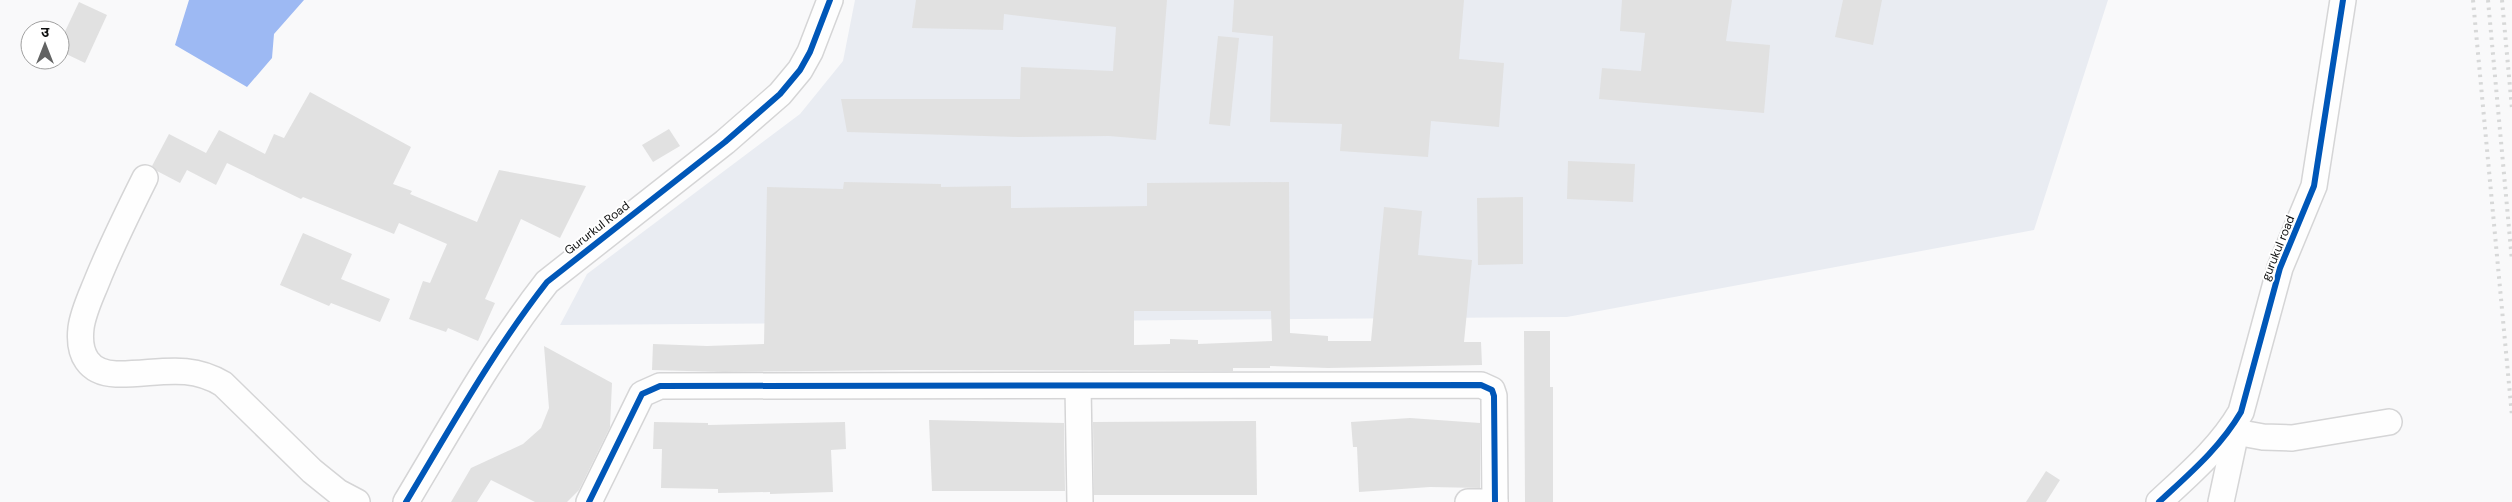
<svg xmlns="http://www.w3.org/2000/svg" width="2512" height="502" font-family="'DM Sans','Noto Sans Devanagari',sans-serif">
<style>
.built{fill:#e9ecf2}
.water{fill:#9db9f3}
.building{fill:#e1e1e1;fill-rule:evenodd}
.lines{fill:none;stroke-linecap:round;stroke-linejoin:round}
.minor-casing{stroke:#d5d5d6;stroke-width:28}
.minor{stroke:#fefefe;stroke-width:25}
.rail{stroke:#d7d8d8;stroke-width:4;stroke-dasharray:2.5 5;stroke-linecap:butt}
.cycleway-casing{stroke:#fff;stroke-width:9}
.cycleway{stroke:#0057b8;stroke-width:6}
.labels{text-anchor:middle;stroke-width:4;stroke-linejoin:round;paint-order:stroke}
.street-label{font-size:12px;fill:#111212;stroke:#fff}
</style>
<rect width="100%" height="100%" fill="#f9f9fa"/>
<polygon class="built" points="855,0 2108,0 2034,230 1567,317 560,325 587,274 800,114 843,61"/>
<polygon class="water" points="189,0 304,0 274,34 272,58 247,87 175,45"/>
<g class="building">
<polygon points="916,0 1167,0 1156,140 1109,136 1019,137 847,132 841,99 1020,99 1021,67 1113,71 1116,27 1004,14 1003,30 912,28"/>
<polygon points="1234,0 1464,0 1459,59 1504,63 1499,127 1431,121 1428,157 1340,151 1342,124 1270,122 1273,36 1232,32"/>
<polygon points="1622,0 1732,0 1726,41 1770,45 1764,113 1599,99 1602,68 1641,71 1645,33 1620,31"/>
<polygon points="1843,0 1882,0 1873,45 1835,37"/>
<polygon points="79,2 107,15 85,63 60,51 60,42"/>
<polygon points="1218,36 1239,38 1230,126 1209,124"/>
<polygon points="310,92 411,147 393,184 412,191 410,194 477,222 499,170 586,186 560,238 521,219 485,299 495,303 478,341 448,328 446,332 409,319 423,281 430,283 447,244 399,223 394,234 303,197 301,199 227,163 216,185 187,170 180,183 157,171 152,166 169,134 206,153 219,130 265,154 274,134 284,138"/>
<polygon points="669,129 680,146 653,162 642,145"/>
<polygon points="1568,161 1635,164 1633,202 1567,199"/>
<path d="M844,182L941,184V187L1011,186V208L1147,206V183L1289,182L1290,333L1328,336V341H1371L1384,207L1422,211L1418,255L1472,260L1464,342H1481L1482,365L1328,368L1270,366V368H1233V371L907,370L723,372L652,370L653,344L707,346L764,344L767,187L843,189ZM1134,311H1271L1272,341L1198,344V340L1170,339V344L1134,345Z"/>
<polygon points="1523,197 1523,264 1478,265 1477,198"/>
<polygon points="303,233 352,254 341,279 390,299 380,322 331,303 329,306 280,285"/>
<polygon points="1524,331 1550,331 1550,387 1553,387 1553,502 1525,502"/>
<polygon points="544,346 612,383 610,427 579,490 567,502 535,502 491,480 477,502 451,502 471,468 523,444 541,428 549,408"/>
<polygon points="1410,418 1480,423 1480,488 1430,487 1359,492 1357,447 1353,447 1351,422"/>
<polygon points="929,420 1064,423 1065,491 932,491"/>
<polygon points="1256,421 1257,495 1094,495 1093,422"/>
<polygon points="654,422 708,423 708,425 845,422 846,449 831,450 833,492 770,494 770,492 718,493 718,489 661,488 662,449 653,449"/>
<polygon points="2046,471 2060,480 2046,502 2026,502"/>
</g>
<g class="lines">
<defs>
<g id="minor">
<path d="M145,178C128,212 111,246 97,281C91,296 83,312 81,328C78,354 88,373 116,374C155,375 187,362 223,384L312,471L338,492L357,502"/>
<polyline points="1078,386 1080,502"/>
<polyline points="2230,431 2263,437 2292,438 2389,422"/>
<path d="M406,502C451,427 493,351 547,282L725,142L780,94L800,70L810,52L830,0"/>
<polyline points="589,502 642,394 660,386 1481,385 1492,390 1494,396 1495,502"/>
<polyline points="1468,502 1495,502"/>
<path d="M2159,502C2189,474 2220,448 2241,412L2280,268L2314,186L2343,0"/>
<polyline points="2221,502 2236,432"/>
</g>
</defs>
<use href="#minor" class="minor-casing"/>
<use href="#minor" class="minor"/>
<g class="rail">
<polyline points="2473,0 2512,416"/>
<polyline points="2488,0 2512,261"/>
<polyline points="2502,0 2512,109"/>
</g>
<defs>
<g id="cycleway">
<path d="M406,502C451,427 493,351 547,282L725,142L780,94L800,70L810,52L830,0"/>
<polyline points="589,502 642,394 660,386 1481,385 1492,390 1494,396 1495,502"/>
<path d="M2159,502C2189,474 2220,448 2241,412L2280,268L2314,186L2343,0"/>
</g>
</defs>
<use href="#cycleway" class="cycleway-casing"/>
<use href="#cycleway" class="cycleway"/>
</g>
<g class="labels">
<g class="street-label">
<text transform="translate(597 228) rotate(-38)" y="4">Gururkul Road</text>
<text transform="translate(2278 248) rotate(-68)" y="4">gurukul road</text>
</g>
</g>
<g transform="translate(45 45)"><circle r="24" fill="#ffffff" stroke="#a0a0a0"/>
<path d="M0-4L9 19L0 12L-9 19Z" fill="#626363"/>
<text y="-8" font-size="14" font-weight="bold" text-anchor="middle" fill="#111212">उ</text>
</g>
</svg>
